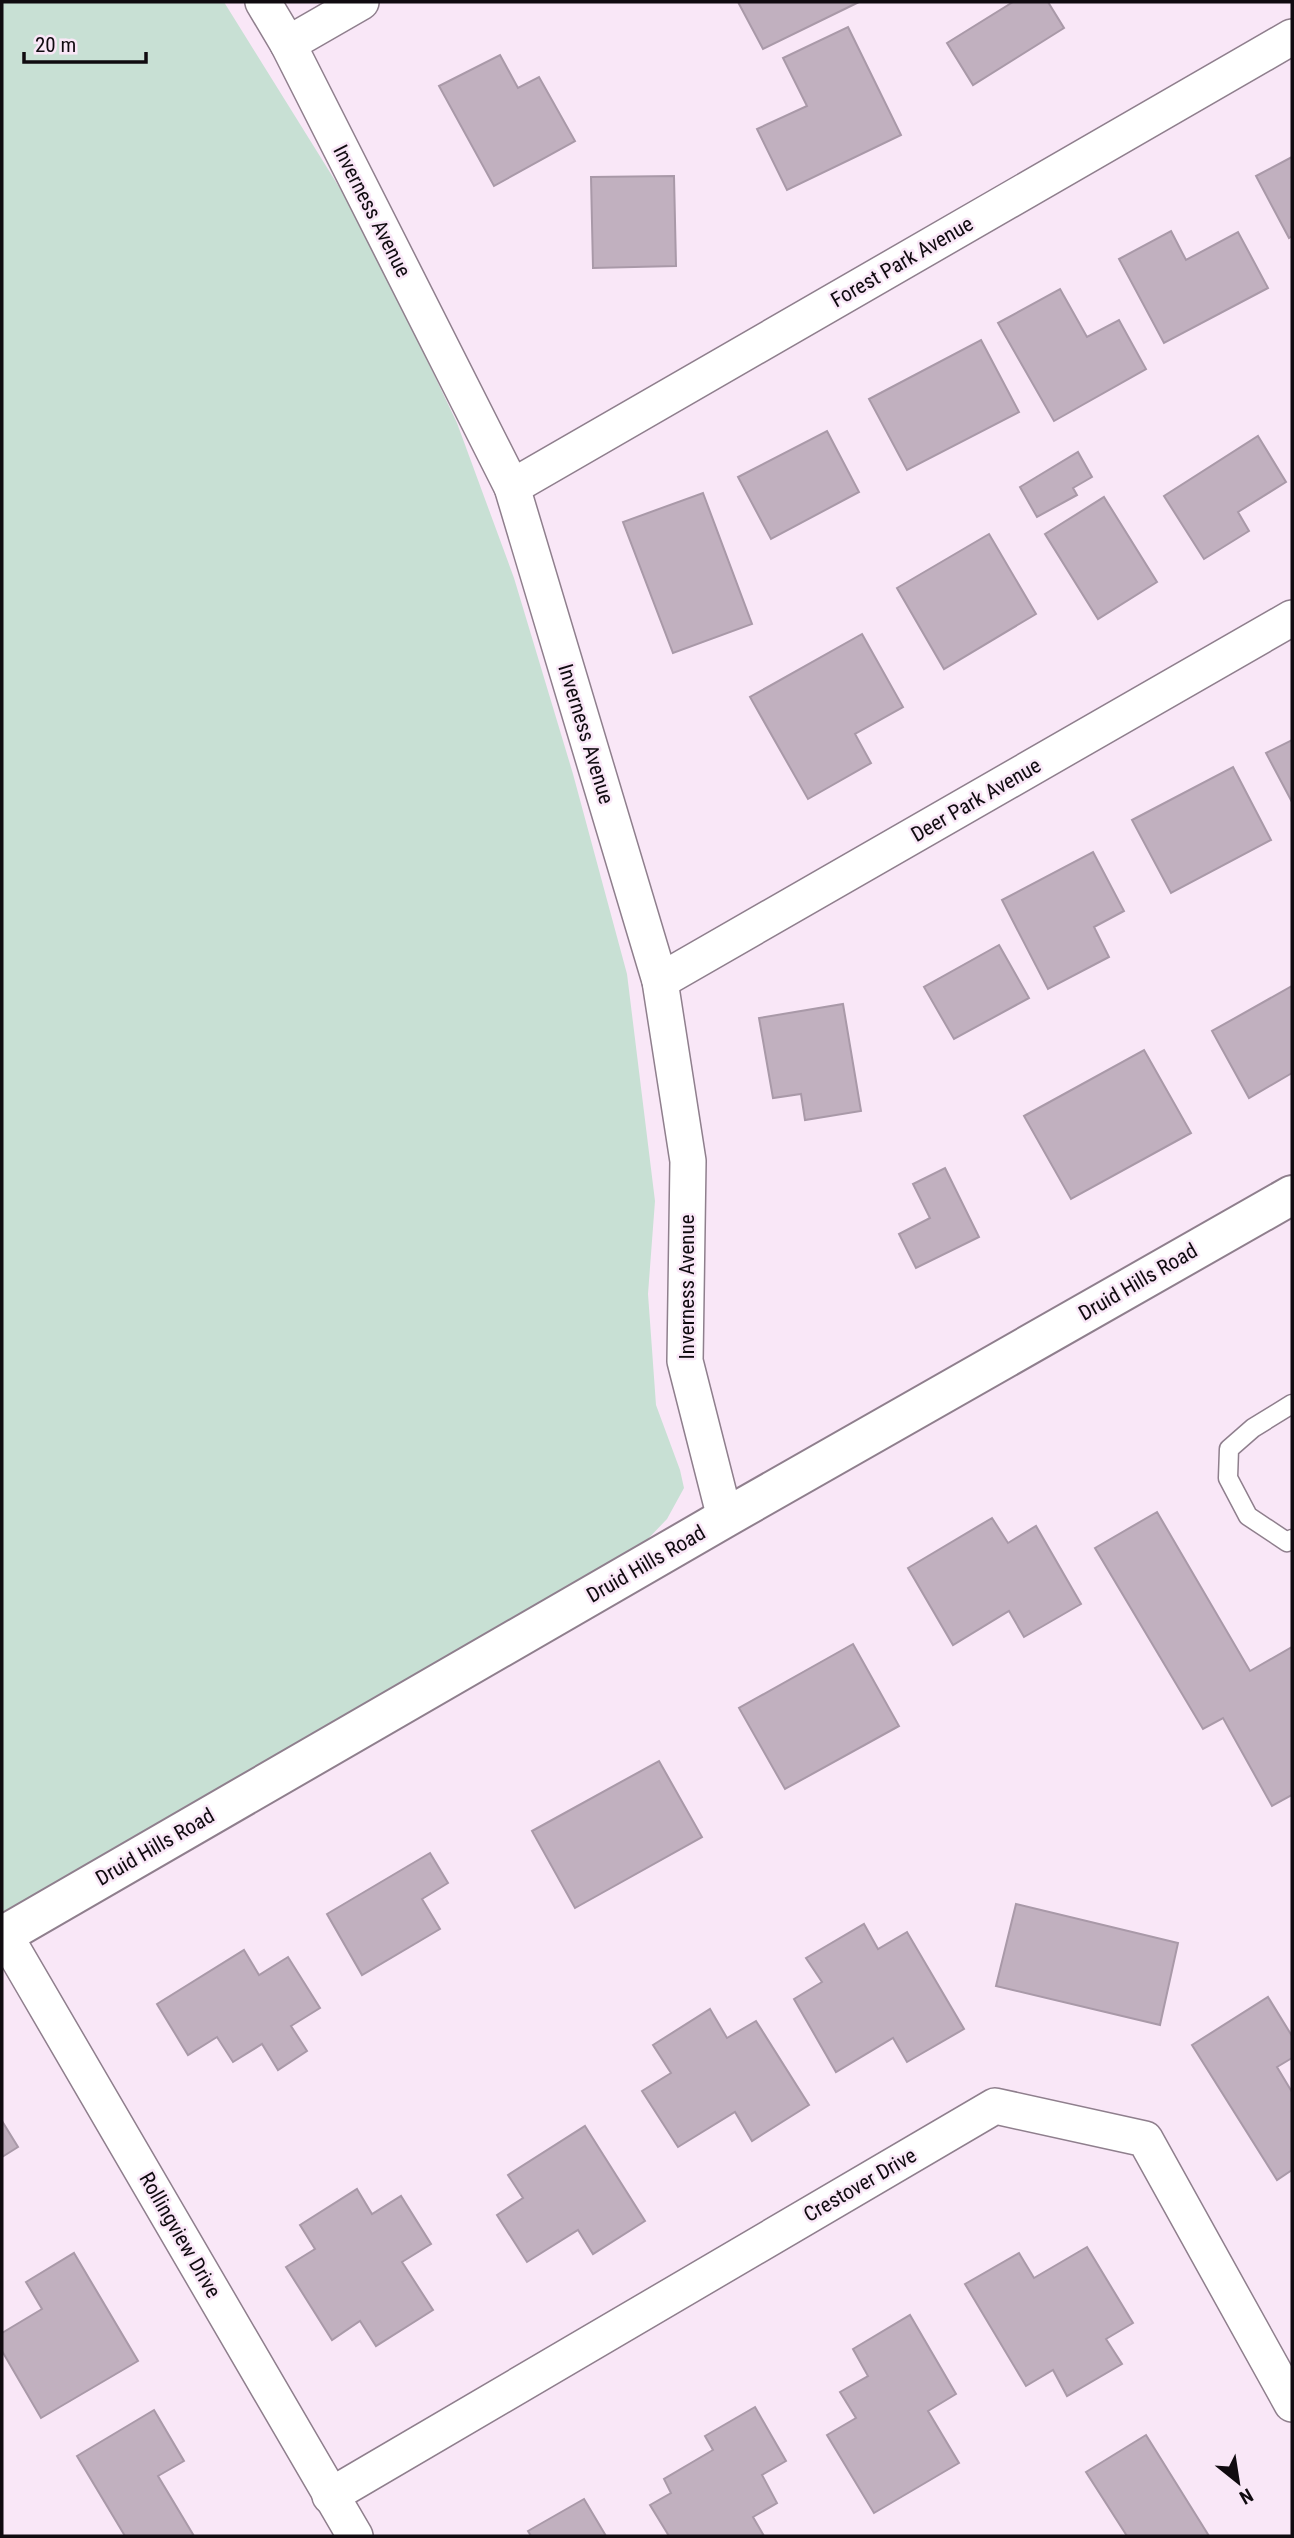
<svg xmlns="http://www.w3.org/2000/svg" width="1294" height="2538" font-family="'Roboto Condensed',sans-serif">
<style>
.grass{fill:#c8e0d4}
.building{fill:#c1b0bf;stroke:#a999a8;stroke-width:2}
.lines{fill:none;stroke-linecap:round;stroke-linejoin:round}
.service-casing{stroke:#8f7f8d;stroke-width:21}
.minor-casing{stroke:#8f7f8d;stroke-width:38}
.tertiary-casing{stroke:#8f7f8d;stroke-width:42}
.service{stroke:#fff;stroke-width:18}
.minor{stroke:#fff;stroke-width:35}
.tertiary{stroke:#fff;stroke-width:38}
.labels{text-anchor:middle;stroke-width:5;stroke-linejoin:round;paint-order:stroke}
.street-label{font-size:21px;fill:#100b10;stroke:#f9e7f7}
</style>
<rect width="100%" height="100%" fill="#f9e7f7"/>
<polygon class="grass" points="2,2 224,2 364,227 457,423 514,578 573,774 627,974 655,1201 648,1294 656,1405 680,1470 684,1488 667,1519 644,1543 2,1916"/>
<g class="building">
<polygon points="738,2 859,2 763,49"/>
<polygon points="1013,2 1048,2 1064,28 973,85 947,43"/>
<polygon points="848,27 901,135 787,190 757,129 807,106 783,58"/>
<polygon points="500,55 518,88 539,77 575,141 494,186 439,86"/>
<polygon points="1292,157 1292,236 1289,238 1256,176"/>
<polygon points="674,176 676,266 593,268 591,177"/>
<polygon points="1171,231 1186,260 1238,232 1268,288 1164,343 1119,259"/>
<polygon points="1060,289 1087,337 1119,320 1146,369 1054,421 998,323"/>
<polygon points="981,340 1019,412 907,470 869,399"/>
<polygon points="827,431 859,492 771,539 738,477"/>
<polygon points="1258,436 1286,482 1238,512 1249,531 1204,559 1164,496"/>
<polygon points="1078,452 1092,477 1073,488 1077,495 1037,517 1020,487"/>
<polygon points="703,493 752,624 673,653 623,522"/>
<polygon points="1104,497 1157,582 1098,619 1045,534"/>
<polygon points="989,534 1036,614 944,669 897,588"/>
<polygon points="862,634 903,707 855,734 871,763 808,799 750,697"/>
<polygon points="1292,740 1292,802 1266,753"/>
<polygon points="1233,767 1271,840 1171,893 1132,820"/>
<polygon points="1093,852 1124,911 1094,927 1109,957 1048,989 1002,900"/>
<polygon points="999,945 1029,998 954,1039 924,987"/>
<polygon points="1292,986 1292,1073 1249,1098 1212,1031"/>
<polygon points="843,1004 861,1111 805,1120 801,1094 773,1098 759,1018"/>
<polygon points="1144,1050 1191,1133 1071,1199 1024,1116"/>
<polygon points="945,1168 979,1237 916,1268 899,1234 930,1218 913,1184"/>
<polygon points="1157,1512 1250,1671 1292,1647 1292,1795 1272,1806 1223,1718 1203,1729 1095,1548"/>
<polygon points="992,1518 1008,1543 1036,1526 1081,1604 1024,1637 1009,1611 953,1645 908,1568"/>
<polygon points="853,1644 899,1726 785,1789 739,1708"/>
<polygon points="659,1761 702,1837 575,1908 532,1831"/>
<polygon points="430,1853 448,1883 422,1899 440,1929 362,1975 327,1914"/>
<polygon points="1016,1904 1178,1943 1160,2025 996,1986"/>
<polygon points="864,1924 878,1949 907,1932 964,2029 907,2062 893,2038 836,2072 794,1999 822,1982 806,1958"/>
<polygon points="244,1950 259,1975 288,1957 320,2008 291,2026 307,2051 278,2070 262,2044 233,2062 217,2037 188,2055 157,2004"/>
<polygon points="1268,1997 1292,2036 1292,2058 1277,2067 1292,2092 1292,2170 1277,2180 1192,2045"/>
<polygon points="710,2009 727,2038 756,2021 809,2105 752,2141 735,2112 678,2147 642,2091 671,2073 653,2045"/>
<polygon points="2,2121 18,2147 2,2157"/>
<polygon points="585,2126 645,2221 593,2254 578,2230 527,2262 497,2215 523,2198 508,2175"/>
<polygon points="357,2189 372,2214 401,2196 431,2244 402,2262 433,2310 376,2346 360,2321 332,2340 286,2267 315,2249 300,2225"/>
<polygon points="1087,2247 1133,2323 1106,2339 1122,2364 1067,2396 1053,2370 1026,2386 965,2284 1019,2253 1034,2278"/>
<polygon points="74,2253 138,2361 41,2418 2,2351 2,2333 42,2309 26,2282"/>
<polygon points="910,2315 956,2394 928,2411 959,2463 874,2513 827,2435 856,2418 840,2392 868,2376 853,2349"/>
<polygon points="755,2407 786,2461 762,2475 777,2503 753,2517 764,2536 669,2536 650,2505 671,2493 664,2479 713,2450 705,2436"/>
<polygon points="154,2410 184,2461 158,2476 194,2536 125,2536 77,2456"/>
<polygon points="1146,2435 1209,2536 1127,2536 1086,2472"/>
<polygon points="584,2499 606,2536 531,2536 528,2531"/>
</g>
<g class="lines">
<defs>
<polyline id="service" points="1292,1404 1253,1428 1229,1449 1228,1478 1248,1516 1287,1542 1292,1539"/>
<g id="minor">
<polyline points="263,2 288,44 512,487 660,981 688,1161 685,1361 725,1518"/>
<polyline points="288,44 361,2"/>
<polyline points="512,487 1292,37"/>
<polyline points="660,981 1292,618"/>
<polyline points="4,1934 355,2536"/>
<polyline points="330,2496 995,2106 1145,2139 1292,2404"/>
</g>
<polyline id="tertiary" points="2,1936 725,1518 1292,1195"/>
</defs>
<use href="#service" class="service-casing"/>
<use href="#minor" class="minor-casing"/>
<use href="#tertiary" class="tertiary-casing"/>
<use href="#service" class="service"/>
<use href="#minor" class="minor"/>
<use href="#tertiary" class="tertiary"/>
</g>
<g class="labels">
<g class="street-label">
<text transform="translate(372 211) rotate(63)" y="7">Inverness Avenue</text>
<text transform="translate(902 262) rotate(-30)" y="7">Forest Park Avenue</text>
<text transform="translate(586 734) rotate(73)" y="7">Inverness Avenue</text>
<text transform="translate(976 800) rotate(-30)" y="7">Deer Park Avenue</text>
<text transform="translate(1138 1282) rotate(-30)" y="7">Druid Hills Road</text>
<text transform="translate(687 1287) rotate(-90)" y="7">Inverness Avenue</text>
<text transform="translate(646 1564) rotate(-30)" y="7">Druid Hills Road</text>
<text transform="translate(155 1847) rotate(-30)" y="7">Druid Hills Road</text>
<text transform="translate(860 2185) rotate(-30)" y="7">Crestover Drive</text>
<text transform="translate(180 2235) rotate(60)" y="7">Rollingview Drive</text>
</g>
</g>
<rect width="1294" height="2538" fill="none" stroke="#100b10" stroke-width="7"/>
<g transform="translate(1238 2482) rotate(150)" stroke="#f9e7f7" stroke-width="5" paint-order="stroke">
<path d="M0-5L12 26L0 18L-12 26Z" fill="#100b10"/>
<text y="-10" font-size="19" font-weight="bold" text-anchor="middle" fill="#100b10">N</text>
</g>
<path d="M24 52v10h122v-10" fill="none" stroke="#100b10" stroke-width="3.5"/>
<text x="35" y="52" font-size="21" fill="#100b10" stroke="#f9e7f7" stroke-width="5" paint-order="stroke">20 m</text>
</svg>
